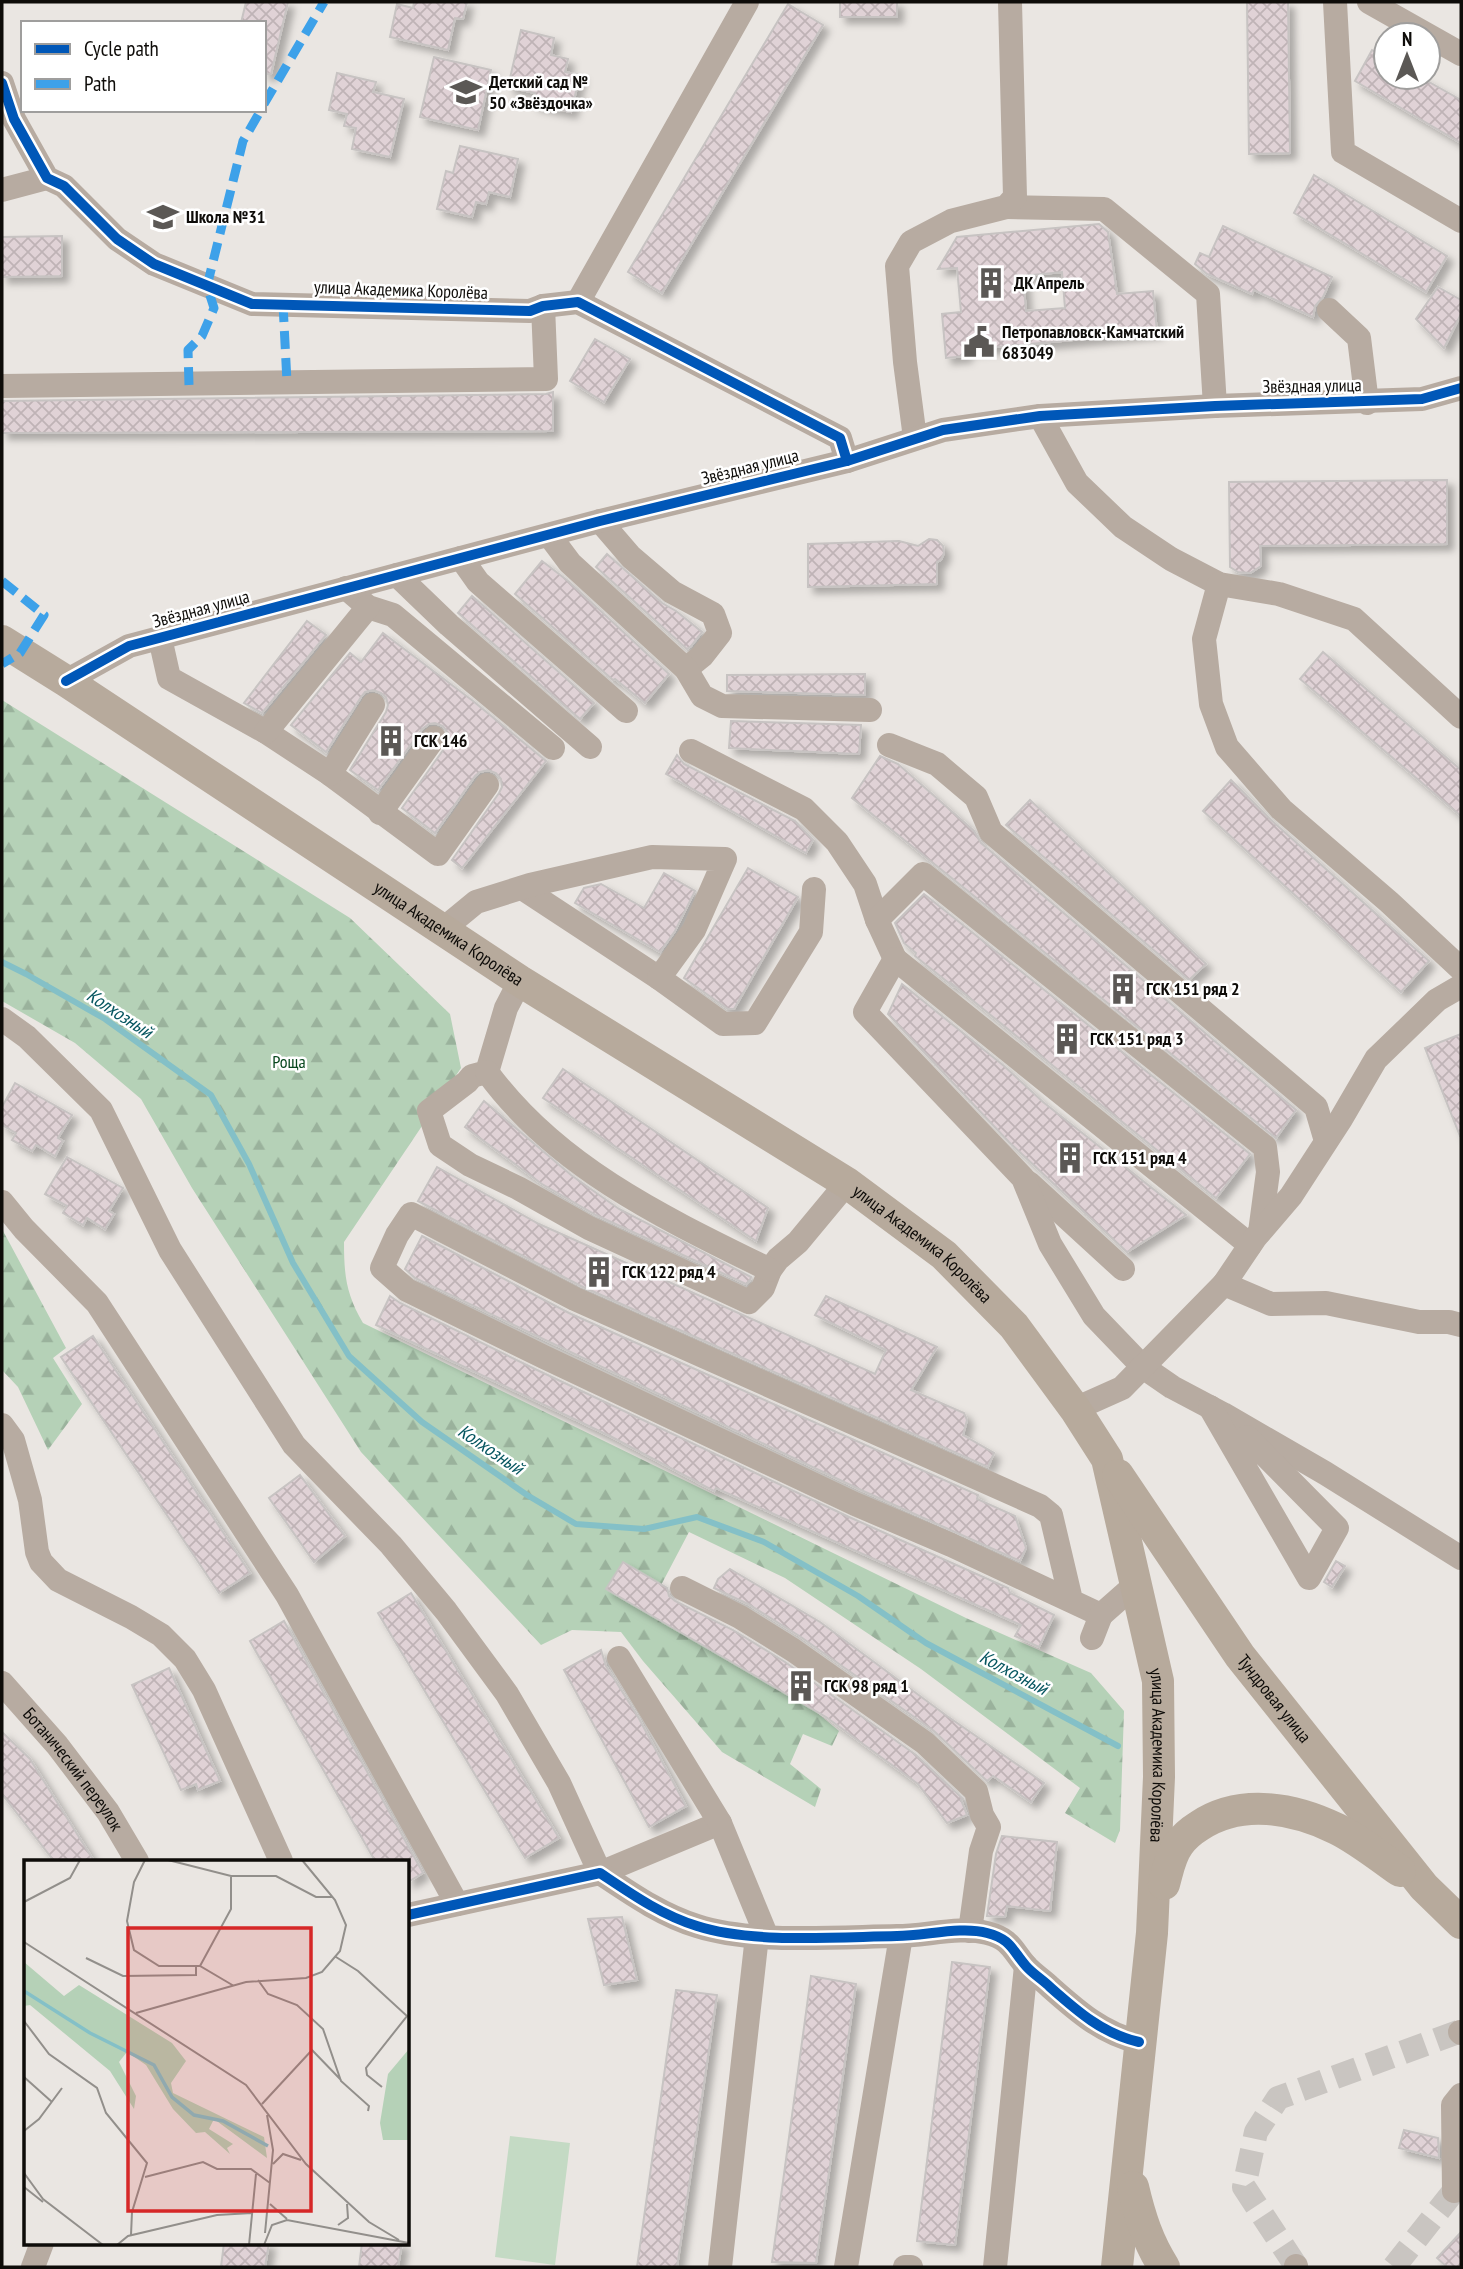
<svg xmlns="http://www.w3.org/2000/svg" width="1463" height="2269" font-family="'PT Sans Narrow',sans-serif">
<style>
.forest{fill:url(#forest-firs)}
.pitch{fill:#c4dac4}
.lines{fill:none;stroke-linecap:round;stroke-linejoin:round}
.stream{stroke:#84c0c7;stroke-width:6}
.building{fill:url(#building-cross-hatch);stroke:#c7c3c2;stroke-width:2;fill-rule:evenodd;filter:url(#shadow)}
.minor-tunnel{stroke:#c9c5c1;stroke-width:24;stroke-dasharray:24 12;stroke-linecap:butt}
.minor{stroke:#b7aba1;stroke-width:24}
.major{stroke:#b7aa9c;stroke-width:32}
.quiet{stroke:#3da1e9;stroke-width:9;stroke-dasharray:18 9;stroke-linecap:butt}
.cycleway-casing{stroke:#fff;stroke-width:15}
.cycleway{stroke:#0057b8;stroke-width:10}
.labels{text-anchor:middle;stroke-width:5;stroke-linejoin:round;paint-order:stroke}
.poi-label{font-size:18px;font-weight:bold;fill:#0e0c09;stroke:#fff;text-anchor:start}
.street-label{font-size:18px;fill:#0e0c09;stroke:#fff}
.park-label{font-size:18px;fill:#09481f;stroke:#fff}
.water-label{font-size:19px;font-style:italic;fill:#075660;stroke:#fff}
.inset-river{fill:none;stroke:#84c0c7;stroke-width:3.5}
.inset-road{fill:none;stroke:#928f8b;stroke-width:2}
.view{fill:#d62828;fill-opacity:0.15;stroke:#d62828;stroke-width:3.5}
.inset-edge{fill:none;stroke:#0e0c09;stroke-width:3.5}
</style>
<defs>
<pattern id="forest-firs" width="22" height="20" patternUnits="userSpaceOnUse" patternTransform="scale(1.75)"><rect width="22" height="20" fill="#b5d1b7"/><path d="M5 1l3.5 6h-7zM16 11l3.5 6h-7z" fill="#9ab29c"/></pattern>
<pattern id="building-cross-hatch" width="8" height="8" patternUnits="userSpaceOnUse" patternTransform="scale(1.75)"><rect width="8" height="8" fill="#e0d2d6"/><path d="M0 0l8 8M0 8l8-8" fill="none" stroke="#bfb3b6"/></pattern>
<filter id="shadow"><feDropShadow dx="6" dy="6" stdDeviation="3.5" flood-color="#0004"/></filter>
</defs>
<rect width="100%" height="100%" fill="#eae6e2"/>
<g class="forest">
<path d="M2,700L350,918L450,1014L461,1068L344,1242C344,1275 346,1294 363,1323L966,1618L1091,1673L1124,1711L1120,1830L1115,1843L1065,1813L1080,1788L921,1669L785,1578L689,1532L649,1608L803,1701L839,1731L832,1746L803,1734L790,1764L821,1789L815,1807L722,1752L643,1661L621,1632L572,1630L541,1645L361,1452L192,1188L141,1099L75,1043L2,1001Z"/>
<polygon points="2,1229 66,1348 53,1358 82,1404 48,1450 18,1387 2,1370"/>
</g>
<polygon class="pitch" points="510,2136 570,2143 555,2265 495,2257"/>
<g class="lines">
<polyline class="stream" points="2,962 26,974 105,1019 211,1095 249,1164 293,1263 349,1356 422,1422 527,1495 576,1524 644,1529 697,1517 764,1542 858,1596 926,1643 1118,1746"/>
</g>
<g class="building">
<polygon points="246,2 288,2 271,74 264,74 264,23 241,23"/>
<polygon points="414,2 467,2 463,19 455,18 448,50 390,37 397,4 413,8"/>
<rect x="840" y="2" width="57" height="15"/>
<polygon points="1247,2 1288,2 1290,153 1249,154"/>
<polygon points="788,4 823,25 662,293 628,272"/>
<polygon points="521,30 554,38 551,55 568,59 565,72 580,75 571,112 533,104 535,93 508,87"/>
<polygon points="1372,50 1386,58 1386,77 1420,77 1461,100 1461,143 1355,81"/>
<polygon points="434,57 491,70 478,130 420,117"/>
<polygon points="337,73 376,82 373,92 404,99 390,157 352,149 356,128 344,126 347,114 329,110"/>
<polygon points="460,146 518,159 510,197 489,192 486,204 476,202 472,217 437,209 446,171 453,173"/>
<polygon points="1314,175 1447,256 1426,292 1294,213"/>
<path d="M1099,224L1108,232L1117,294L1153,291L1157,332L965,350L966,356L946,358L942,314L961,312L957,268L938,269L957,237ZM1062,272L1065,308L1026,311L1023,276Z"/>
<polygon points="1223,226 1332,277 1323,297 1315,306 1313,317 1254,290 1252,294 1207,274 1195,264 1200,253 1209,257"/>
<polygon points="62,236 62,276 2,277 2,237"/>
<polygon points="1438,287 1461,300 1461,314 1444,348 1416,319"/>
<polygon points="595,339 630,359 604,402 570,381"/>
<polygon points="553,392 553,431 2,433 2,401 546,394"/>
<polygon points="1447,480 1447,544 1260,546 1261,566 1250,573 1238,572 1230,567 1229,482"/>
<polygon points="929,539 937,540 943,546 944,553 941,560 937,562 937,584 808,587 808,544 899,541 918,546"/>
<polygon points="607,554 662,603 676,611 702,632 691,646 687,649 596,567"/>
<polygon points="542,561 568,581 669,674 645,703 615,679 613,680 515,594"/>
<polygon points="472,596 594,703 580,719 458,613"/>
<polygon points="307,621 326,635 262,713 244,703"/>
<polygon points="383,633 473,701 546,761 462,868 452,860 499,793 502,787 501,779 496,773 488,770 480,772 475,776 435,833 402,808 446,746 449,739 448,733 443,726 435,723 429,724 422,729 378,790 350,770 386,712 388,705 386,697 381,693 373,690 365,692 361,697 326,752 291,725 350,653 361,662"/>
<polygon points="1323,652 1461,770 1461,816 1300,679"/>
<polygon points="865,674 865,695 727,691 727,675"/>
<polygon points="731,721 861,725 859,754 729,748"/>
<polygon points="677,755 684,764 795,821 813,840 806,853 666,774"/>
<polygon points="880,756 898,764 974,831 981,843 1296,1110 1276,1138 852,798"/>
<polygon points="1231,780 1271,820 1429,961 1401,992 1203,811"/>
<polygon points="1030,800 1206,964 1189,980 1006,825"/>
<polygon points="748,868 798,897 734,1009 728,1009 684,978"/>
<polygon points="664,873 695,891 675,931 660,952 575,903 584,888 601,884 644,908"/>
<polygon points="924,894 1250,1154 1216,1198 950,982 954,987 915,956 916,953 904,943 895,923"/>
<polygon points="902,984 1004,1066 1043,1102 1186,1215 1127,1252 1009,1142 888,1014"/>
<polygon points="1461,1034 1461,1136 1460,1136 1425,1048"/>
<polygon points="563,1069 768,1208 756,1241 543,1098"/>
<polygon points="15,1083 72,1115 58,1138 63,1141 55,1156 36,1145 32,1151 12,1140 16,1133 2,1125 2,1107"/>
<polygon points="484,1101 571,1175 619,1209 751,1277 750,1280 746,1284 596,1215 542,1184 465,1127"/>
<polygon points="67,1157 123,1188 109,1211 114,1214 105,1229 87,1218 83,1225 63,1213 67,1206 45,1194"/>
<polygon points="437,1167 539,1224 875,1374 886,1350 815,1315 826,1296 937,1347 911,1390 964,1413 967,1420 963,1435 994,1453 988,1467 581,1286 418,1201"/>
<polygon points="422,1236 569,1313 978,1495 977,1499 1015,1516 1026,1548 1020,1561 861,1490 415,1278 405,1269"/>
<polygon points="390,1296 400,1303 537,1370 849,1517 1008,1588 1010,1593 1054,1615 1039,1647 1015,1636 1021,1625 716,1488 714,1491 610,1436 376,1325"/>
<polygon points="93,1336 250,1573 219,1593 61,1357"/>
<polygon points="300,1475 345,1536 314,1562 269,1498"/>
<polygon points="1336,1561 1345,1566 1332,1587 1324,1582"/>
<polygon points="623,1562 667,1588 669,1596 675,1601 733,1630 785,1662 916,1755 963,1799 961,1800 967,1815 947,1823 918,1784 826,1717 606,1589"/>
<polygon points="730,1569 820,1622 947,1716 1044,1783 1031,1802 993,1776 987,1781 934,1731 801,1637 748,1604 714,1588 718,1579"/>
<polygon points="411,1593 559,1838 525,1858 378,1613"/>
<polygon points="284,1621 423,1873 408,1882 408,1861 375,1861 250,1641"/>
<polygon points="601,1650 606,1666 637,1715 686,1806 649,1827 564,1670"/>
<polygon points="169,1668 220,1781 198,1790 196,1784 181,1790 132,1685"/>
<polygon points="2,1732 30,1759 94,1861 54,1861 2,1794"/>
<polygon points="1002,1836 1057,1842 1050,1911 1007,1906 1005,1917 987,1916 996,1854"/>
<polygon points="622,1917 637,1980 604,1985 588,1919"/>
<polygon points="952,1962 990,1967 955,2245 917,2241"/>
<polygon points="811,1976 856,1984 816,2263 772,2262"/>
<polygon points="676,1990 717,1995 677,2267 637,2267"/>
<polygon points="1404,2130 1438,2138 1439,2158 1399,2148"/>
<polygon points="1461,2232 1461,2267 1447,2267 1437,2258"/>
<polygon points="224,2243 269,2243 265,2267 221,2267"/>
<polygon points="362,2243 402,2243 398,2267 359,2267"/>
</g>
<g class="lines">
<g class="minor-tunnel">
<polyline points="1296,2266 1244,2187 1256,2132 1278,2098 1461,2031"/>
<polyline points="1394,2267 1454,2191"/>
</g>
<g class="minor">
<polyline points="1335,2 1343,152 1461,221"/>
<polyline points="1369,2 1461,54"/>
<polyline points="2,83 14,119 47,178 64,186 117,239 154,264 252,304 530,311 543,306 578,302 840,438 847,461"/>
<polyline points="2,190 47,178"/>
<polyline points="1006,207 1104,209 1208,294 1215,406"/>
<polyline points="578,302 747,2"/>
<polyline points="1329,310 1359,338 1367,403"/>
<polyline points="2,386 546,379 543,306"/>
<polyline points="1040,416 1077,483 1123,527 1171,559 1219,584 1279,594 1354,619 1461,717"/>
<polyline points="915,438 905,362 897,266 911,242 951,221 1006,207 1015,197 1010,2"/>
<polyline points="600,521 631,557 672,592 713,614 720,633 702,656 686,669"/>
<polyline points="549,535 570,563 686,669 702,696 722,706 870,710"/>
<polyline points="461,558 478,582 626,711"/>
<polyline points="397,575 449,625 590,747"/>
<polyline points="1219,584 1204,639 1211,704 1227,747 1281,809 1389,902 1461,969"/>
<polyline points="346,588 368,607 393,615 553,748"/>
<polyline points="160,638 169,678 266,732 330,774 438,854 487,785"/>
<polyline points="66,681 129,646 600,521 847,461 943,430 1040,416 1215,406 1422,399 1461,388"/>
<polyline points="266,732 368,607"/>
<polyline points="889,745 937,764 976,797 991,832 1316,1107 1326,1141"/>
<polyline points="691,751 804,809 837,842 865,884 877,920"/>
<polyline points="330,774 373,705"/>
<polyline points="380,813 434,738"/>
<polyline points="522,888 659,978"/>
<polyline points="442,930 476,902 530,885 652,857 725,859 694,930 659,978 723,1024 755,1023 811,932 814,889"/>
<polyline points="895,959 877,920 923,874 1265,1147 1268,1172 1260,1232"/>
<polyline points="520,981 506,1008 487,1072 472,1076 467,1082 429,1111 440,1145 470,1165 518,1188 589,1228 749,1302 763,1288 770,1270 778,1259 798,1242 847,1183"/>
<polyline points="2,1019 27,1037 101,1110 170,1250 294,1445 391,1545 446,1611 507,1694 559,1783 600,1873 720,1823"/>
<path d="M487,1072C557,1168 666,1219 770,1270"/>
<polyline points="1029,1183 1123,1269"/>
<polyline points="2,1202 24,1229 97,1303 287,1595 457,1904"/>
<polyline points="1250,1245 895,959 865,1012 1023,1178 1050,1244 1094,1316 1143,1367 1172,1387 1223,1414 1325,1473 1461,1558"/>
<polyline points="1224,1284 1271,1304 1326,1303 1419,1322 1449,1322 1461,1325"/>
<polyline points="1210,1407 1309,1578 1337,1528 1247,1437"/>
<polyline points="1075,1409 1122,1388 1224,1284 1255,1238 1291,1196 1341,1119 1376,1059 1437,1000 1461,986"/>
<polyline points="2,1425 13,1440 30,1500 37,1552 41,1562 58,1580 131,1617 161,1635 185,1659 204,1690 281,1861"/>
<polyline points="682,1588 740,1617 793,1650 925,1743 976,1791 982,1815 989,1827 981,1851 970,1931"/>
<polyline points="1071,1600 1051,1515 1040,1506 575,1299 411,1214 397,1235 382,1268 407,1290 544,1357 855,1504 951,1545 1101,1615 1135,1585"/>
<polyline points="1092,1638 1101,1615"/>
<polyline points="619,1658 720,1823 767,1937"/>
<path id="s1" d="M2,1683L57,1745L108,1812L137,1861"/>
<path d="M408,1915L600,1873C630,1893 661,1915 697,1926C753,1944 837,1937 897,1936C925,1936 961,1926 987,1933C1011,1939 1012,1950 1026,1966C1033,1974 1043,1980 1050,1987C1077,2011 1103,2034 1139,2042"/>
<polyline points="1460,2032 1461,2033"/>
<polyline points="1454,2191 1453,2105 1461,2095"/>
<polyline points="1296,2266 1296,2267"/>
<polyline points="33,2267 42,2243"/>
<polyline points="720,2267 757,1936"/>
<polyline points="846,2267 901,1936"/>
<polyline points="905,2267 911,2267"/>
<polyline points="995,2267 1026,1966"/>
</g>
<g class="major">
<path id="s2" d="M2,641L66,681L520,981L847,1183L944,1255L1014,1326L1075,1409L1107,1459L1158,1681L1159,1777L1152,1933L1117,2267"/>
<path id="s3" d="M1118,1475L1240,1656L1424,1887L1461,1923"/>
<path d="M1164,1884C1168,1870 1170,1856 1179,1844C1184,1837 1191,1831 1199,1826C1241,1798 1294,1808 1337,1829C1359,1840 1380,1857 1400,1871"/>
<path d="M1133,2187C1140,2217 1148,2242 1164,2267"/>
</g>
<g class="quiet">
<polyline points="264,104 324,2"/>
<polyline points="283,304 287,382"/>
<polyline points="189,385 188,350 202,336 214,308 207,286 243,141 261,110"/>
<polyline points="2,581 44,615 20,653 2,664"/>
</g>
<defs>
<g id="cycleway">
<polyline points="2,83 14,119 47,178 64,186 117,239 154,264 252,304 530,311 543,306 578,302 840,438 847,461"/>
<polyline points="66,681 129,646 600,521 847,461 943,430 1040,416 1215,406 1422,399 1461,388"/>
<path d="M408,1915L600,1873C630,1893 661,1915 697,1926C753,1944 837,1937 897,1936C925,1936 961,1926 987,1933C1011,1939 1012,1950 1026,1966C1033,1974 1043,1980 1050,1987C1077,2011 1103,2034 1139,2042"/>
</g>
</defs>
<use href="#cycleway" class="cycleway-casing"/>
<use href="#cycleway" class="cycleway"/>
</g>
<defs>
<symbol id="school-bare" viewBox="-9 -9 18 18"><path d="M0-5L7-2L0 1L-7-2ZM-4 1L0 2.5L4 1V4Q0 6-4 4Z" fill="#5b5855" stroke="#fff" stroke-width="2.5" paint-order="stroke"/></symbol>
<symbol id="building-bare" viewBox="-9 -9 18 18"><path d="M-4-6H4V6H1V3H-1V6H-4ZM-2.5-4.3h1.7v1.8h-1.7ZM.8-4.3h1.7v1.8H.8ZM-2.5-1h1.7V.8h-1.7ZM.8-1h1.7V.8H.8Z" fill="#5b5855" stroke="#fff" stroke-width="2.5" paint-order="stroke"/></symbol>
<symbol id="civic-bare" viewBox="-9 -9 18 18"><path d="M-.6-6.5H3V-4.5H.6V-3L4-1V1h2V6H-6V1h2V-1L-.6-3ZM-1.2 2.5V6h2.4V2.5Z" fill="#5b5855" stroke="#fff" stroke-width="2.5" paint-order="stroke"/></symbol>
</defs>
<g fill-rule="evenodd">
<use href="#school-bare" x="444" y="70" width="44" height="44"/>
<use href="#school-bare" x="141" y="195" width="44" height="44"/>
<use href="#building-bare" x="969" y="261" width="44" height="44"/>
<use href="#civic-bare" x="957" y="320" width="44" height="44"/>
<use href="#building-bare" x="369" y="719" width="44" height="44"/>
<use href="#building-bare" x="1101" y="967" width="44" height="44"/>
<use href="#building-bare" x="1045" y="1017" width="44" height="44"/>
<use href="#building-bare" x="1048" y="1136" width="44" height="44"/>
<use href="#building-bare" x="577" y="1250" width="44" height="44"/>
<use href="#building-bare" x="779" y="1664" width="44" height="44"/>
</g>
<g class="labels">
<g class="poi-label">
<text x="489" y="88">Детский сад №<tspan x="489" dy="21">50 «Звёздочка»</tspan></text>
<text x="186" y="223">Школа №31</text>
<text x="1014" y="289">ДК Апрель</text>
<text x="1002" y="338">Петропавловск-Камчатский<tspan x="1002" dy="21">683049</tspan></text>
<text x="414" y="747">ГСК 146</text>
<text x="1146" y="995">ГСК 151 ряд 2</text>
<text x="1090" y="1045">ГСК 151 ряд 3</text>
<text x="1093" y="1164">ГСК 151 ряд 4</text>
<text x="622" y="1278">ГСК 122 ряд 4</text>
<text x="824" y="1692">ГСК 98 ряд 1</text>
</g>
<g class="street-label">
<text transform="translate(401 290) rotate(2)" y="6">улица Академика Королёва</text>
<text transform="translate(1312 386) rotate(-1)" y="6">Звёздная улица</text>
<text transform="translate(750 467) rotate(-14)" y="6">Звёздная улица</text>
<text transform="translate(201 609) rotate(-15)" y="6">Звёздная улица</text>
<text dy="6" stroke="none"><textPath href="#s2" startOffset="534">улица Академика Королёва</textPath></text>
<text dy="6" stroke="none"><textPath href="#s2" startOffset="1101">улица Академика Королёва</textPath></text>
<text dy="6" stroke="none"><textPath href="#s3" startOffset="273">Тундровая улица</textPath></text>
<text dy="6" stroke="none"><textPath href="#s2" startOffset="1689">улица Академика Королёва</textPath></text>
<text dy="6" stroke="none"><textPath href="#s1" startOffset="112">Ботанический переулок</textPath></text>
</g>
<g class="park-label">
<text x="289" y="1068">Роща</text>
</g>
<g class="water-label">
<text transform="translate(120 1013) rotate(33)" y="7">Колхозный</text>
<text transform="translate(491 1449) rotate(34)" y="7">Колхозный</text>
<text transform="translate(1014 1672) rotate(28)" y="7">Колхозный</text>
</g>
</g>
<g transform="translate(24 1860)">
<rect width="385" height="385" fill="#eae6e2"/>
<path d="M0,102L40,136L55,125L148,183L162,201L147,223L149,233L240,277L243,298L190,259L185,269L209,284L203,288L206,294L181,272L172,273L149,249L122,205L103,192L95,202L112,236L110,249L86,211L6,145L0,146ZM385,189V280H359L356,263L364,214Z" fill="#b5d1b7"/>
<path class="inset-river" d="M0,131L66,173L130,205L148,237L170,255L199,261L244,286"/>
<path class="inset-road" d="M121,0L110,22L103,61L110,90L135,106H176L210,126M144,0L207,16H252L292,37H309M0,42L46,18L56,0M0,82L222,225L282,304L345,362L375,380M312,97L334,111L383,156L342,208L343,215L358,227M62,98L99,116L172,115V106M176,106L207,49V16M234,120L244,134L273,145L299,169L317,221L345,246L344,251M112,153L222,122L282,118L298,112L316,91L322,65L311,40L278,0M0,161L25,194L73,228L82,253L123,303L108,352L107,375M0,217L28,242M238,244L288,190L317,220M0,271L15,259L38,228M249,304L259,294L277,300M0,313L19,339L79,385M121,317L179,302L193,309H227L246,323M0,327L19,342M246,344L263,359M314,365L324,358L323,344M241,373L249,290L243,255M93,385L104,376L193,355L228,353M225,385L232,314M240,385L248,365L263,360L385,383"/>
<path class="view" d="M104,68H287V351H104Z"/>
<rect width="385" height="385" class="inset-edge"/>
</g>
<rect width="1463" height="2269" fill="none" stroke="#0e0c09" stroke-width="7"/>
<rect x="21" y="21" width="245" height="91" fill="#ffffff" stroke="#9f9e9d" stroke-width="2"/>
<rect x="35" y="44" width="35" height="10" fill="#0057b8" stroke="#9f9e9d" stroke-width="2"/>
<text x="84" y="56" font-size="21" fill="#0e0c09">Cycle path</text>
<rect x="35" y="79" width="35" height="10" fill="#3da1e9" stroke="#9f9e9d" stroke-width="2"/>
<text x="84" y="91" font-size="21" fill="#0e0c09">Path</text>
<g transform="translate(1407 56)"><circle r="33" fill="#ffffff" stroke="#9f9e9d" stroke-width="2"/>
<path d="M0-5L12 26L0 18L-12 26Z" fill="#5b5855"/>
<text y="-10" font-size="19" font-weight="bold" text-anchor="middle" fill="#0e0c09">N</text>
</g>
</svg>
